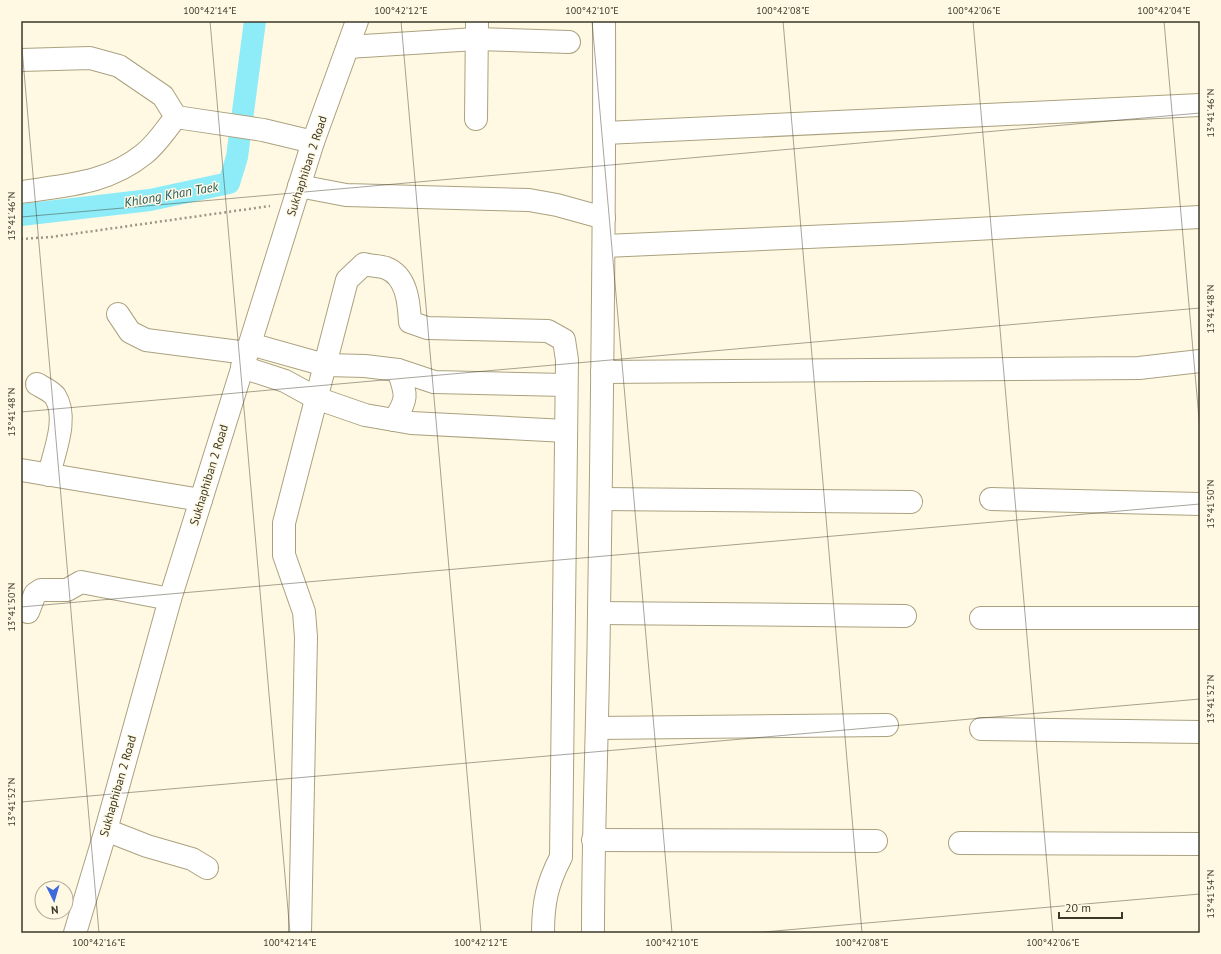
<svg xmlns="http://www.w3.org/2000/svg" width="1221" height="954" font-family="'PT Sans',sans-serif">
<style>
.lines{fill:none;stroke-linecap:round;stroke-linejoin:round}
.canal{stroke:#8decf8;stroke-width:22}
.minor-casing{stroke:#aba17f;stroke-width:24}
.path{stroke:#9b9684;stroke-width:2.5;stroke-dasharray:2 3;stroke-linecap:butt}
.minor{stroke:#fff;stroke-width:22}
.ticks{fill:none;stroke:#3b3729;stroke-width:1;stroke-opacity:0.45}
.labels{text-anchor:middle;stroke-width:3;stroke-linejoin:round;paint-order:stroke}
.street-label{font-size:12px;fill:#3b3729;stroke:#fff9e3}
.water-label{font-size:13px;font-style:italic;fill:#1f565d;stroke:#fff9e3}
.neatline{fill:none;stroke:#3b3729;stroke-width:1.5}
.ticks-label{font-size:10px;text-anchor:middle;fill:#3b3729}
</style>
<rect width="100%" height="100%" fill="#fff9e3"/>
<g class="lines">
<polyline class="canal" points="21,215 150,200 229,183 237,157 255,21"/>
<defs>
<g id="minor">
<polyline points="348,47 476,39 569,42"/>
<polyline points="21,60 90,58 119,66 163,96 176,117 263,130 313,142"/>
<polyline points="476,119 477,21"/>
<polyline points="605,133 1200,105"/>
<polyline points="299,186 346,195 529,200 557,205 604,218"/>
<path d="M21,192C66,185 107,184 144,154C157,144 166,129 176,117"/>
<polyline points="605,246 900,233 1200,217"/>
<polyline points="118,314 130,332 146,340 247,353"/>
<polyline points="250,344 325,365 365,366 398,370 434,382 566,385"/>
<polyline points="242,367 285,381 316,398 365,415 411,423 566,431"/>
<polyline points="602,372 1139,368 1200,361"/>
<path d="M37,384C42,387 51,391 55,396C69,418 54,452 49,475"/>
<path d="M394,420C409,398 406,394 398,370"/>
<polyline points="21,470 201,500"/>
<polyline points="601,499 911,502"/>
<polyline points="991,499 1200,504"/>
<polyline points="28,612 35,594 41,590 67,590 81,582 170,599"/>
<polyline points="599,613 905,616"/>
<polyline points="981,618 1200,618"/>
<polyline points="597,728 887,725"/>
<polyline points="981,729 1200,732"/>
<polyline points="106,830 147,846 192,859 207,868"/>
<polyline points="593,840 876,841"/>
<polyline points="960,843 1200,844"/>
<polyline points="75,933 106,830 170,599 313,142 357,21"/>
<path d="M300,933L306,637L304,612L284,555V523L347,280L364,264C371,266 380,266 386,268C407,276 409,303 410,322L427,328L548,331L564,340L567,360L561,857C547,884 543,903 543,933"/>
<path d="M593,933C593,826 598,719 599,612C602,415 605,218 604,21"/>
</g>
</defs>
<use href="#minor" class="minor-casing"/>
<polyline class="path" points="21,239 51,237 270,206"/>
<use href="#minor" class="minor"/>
</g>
<path class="ticks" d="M21,21H26M210,21L290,933M401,21L481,933M592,21L672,933M783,21L862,933M973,21L1053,933M1164,21L1200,430M21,37L99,933M21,217L1200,113M21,412L1200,308M21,607L1200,504M21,802L1200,699M752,933L1200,894"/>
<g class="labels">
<g class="street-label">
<text transform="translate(307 166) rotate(-72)" y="4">Sukhaphiban 2 Road</text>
<text transform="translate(209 475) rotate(-73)" y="4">Sukhaphiban 2 Road</text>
<text transform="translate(118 786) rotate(-74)" y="4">Sukhaphiban 2 Road</text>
</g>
<g class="water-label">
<text transform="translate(171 194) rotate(-10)" y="5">Khlong Khan Taek</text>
</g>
</g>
<rect width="1221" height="954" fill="none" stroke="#fff9e3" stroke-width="44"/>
<g transform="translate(54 900) rotate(175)"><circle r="19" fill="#fff9e3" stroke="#b1ab99"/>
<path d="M0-3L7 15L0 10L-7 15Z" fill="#3e6adb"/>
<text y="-6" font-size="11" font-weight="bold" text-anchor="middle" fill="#3b3729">N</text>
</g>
<path d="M1059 912v6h63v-6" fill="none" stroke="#3b3729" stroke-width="2"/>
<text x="1065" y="912" font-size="12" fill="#3b3729" stroke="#fff9e3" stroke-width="3" paint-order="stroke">20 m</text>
<rect x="22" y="22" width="1177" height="910" class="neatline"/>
<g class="ticks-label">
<text x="210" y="14">100°42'14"E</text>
<text x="401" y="14">100°42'12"E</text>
<text x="592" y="14">100°42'10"E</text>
<text x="783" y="14">100°42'08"E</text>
<text x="974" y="14">100°42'06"E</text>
<text x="1164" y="14">100°42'04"E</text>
<text transform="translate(1210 113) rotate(-90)" y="4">13°41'46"N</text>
<text transform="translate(11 216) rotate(-90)" y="4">13°41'46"N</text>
<text transform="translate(1210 309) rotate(-90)" y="4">13°41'48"N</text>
<text transform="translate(11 412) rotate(-90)" y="4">13°41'48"N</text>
<text transform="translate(1210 504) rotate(-90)" y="4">13°41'50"N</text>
<text transform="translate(11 607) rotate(-90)" y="4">13°41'50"N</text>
<text transform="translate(1210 699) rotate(-90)" y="4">13°41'52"N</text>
<text transform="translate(11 802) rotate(-90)" y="4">13°41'52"N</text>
<text transform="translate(1210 894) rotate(-90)" y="4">13°41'54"N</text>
<text x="99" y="946">100°42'16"E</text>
<text x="290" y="946">100°42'14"E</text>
<text x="481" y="946">100°42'12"E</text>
<text x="672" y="946">100°42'10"E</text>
<text x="862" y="946">100°42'08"E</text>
<text x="1053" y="946">100°42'06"E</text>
</g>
</svg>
